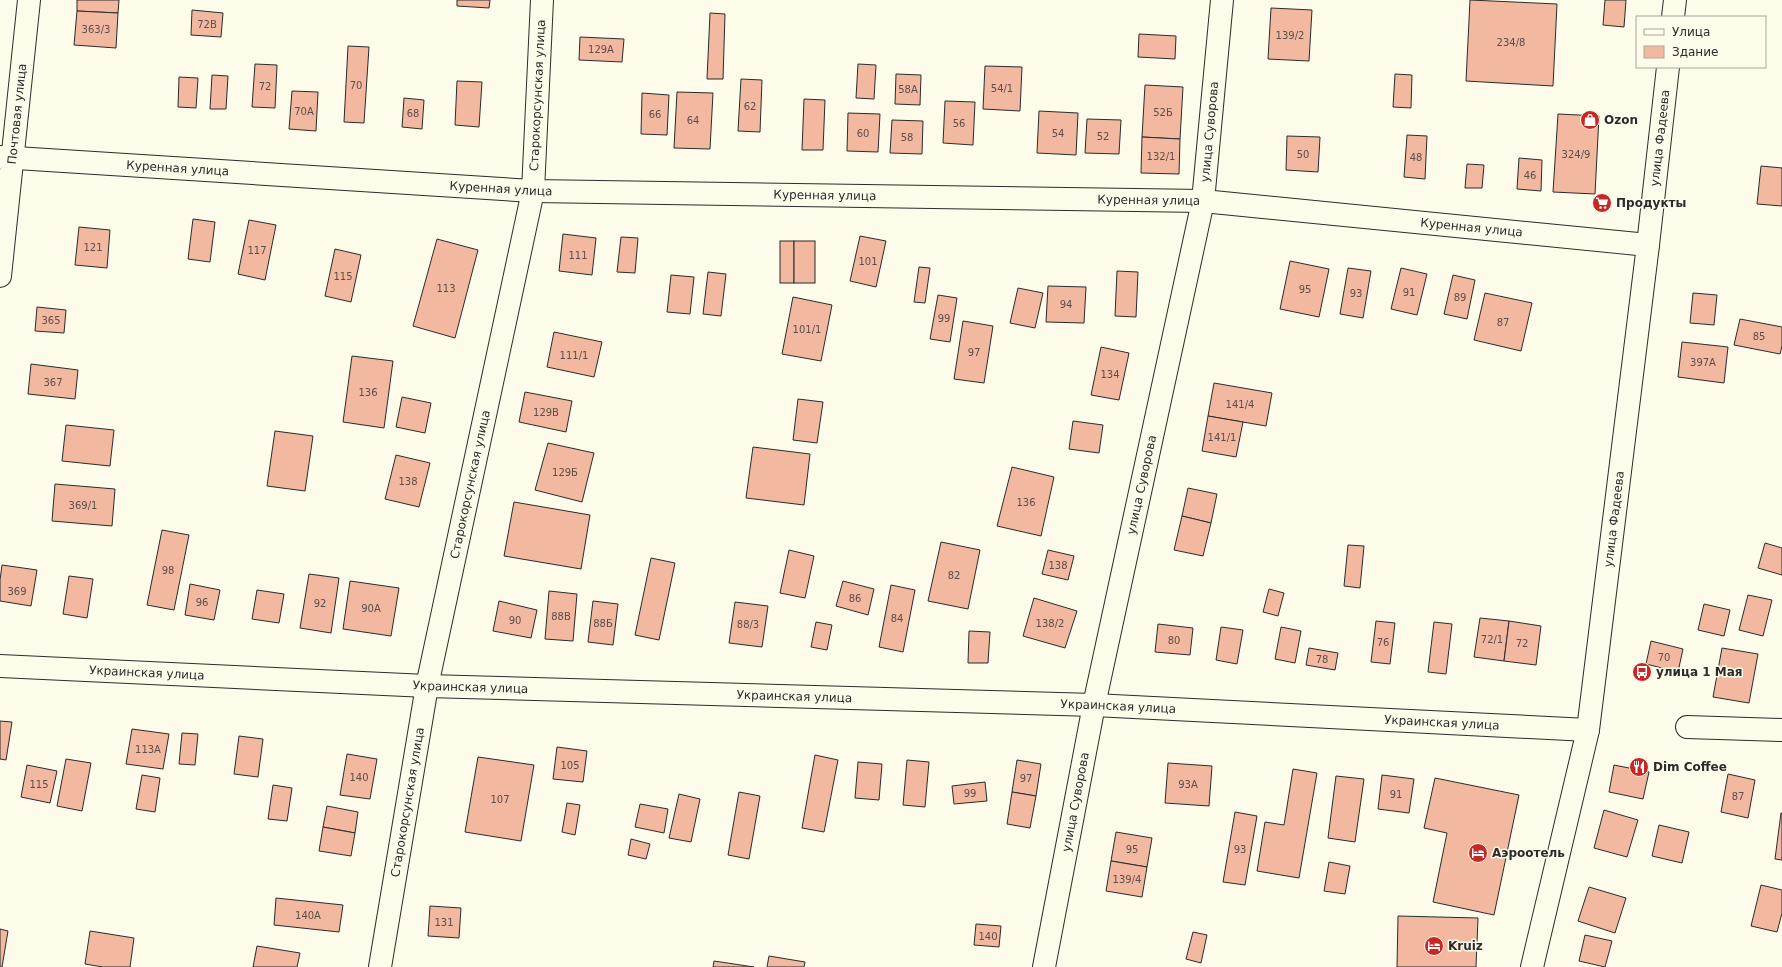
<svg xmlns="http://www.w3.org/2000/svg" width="1782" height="967" font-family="'DejaVu Sans',sans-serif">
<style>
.building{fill:#f2b8a0;stroke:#2b2b2b}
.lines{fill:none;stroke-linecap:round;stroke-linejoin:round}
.street-casing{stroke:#2b2b2b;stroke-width:24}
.secondary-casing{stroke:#2b2b2b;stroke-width:24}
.street{stroke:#fdfbea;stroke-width:22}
.secondary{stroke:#fdfbea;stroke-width:22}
.labels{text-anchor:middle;stroke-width:3;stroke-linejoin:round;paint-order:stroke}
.number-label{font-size:10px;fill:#5d4e48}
.street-label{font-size:12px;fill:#2b2b2b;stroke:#fdfbea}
.poi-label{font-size:12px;font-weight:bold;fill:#2b2b2b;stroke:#fdfbea;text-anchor:start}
</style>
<rect width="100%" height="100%" fill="#fdfbea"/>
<g class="building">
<polygon points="77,0 119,0 118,13 77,11"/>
<polygon points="457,0 490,0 489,8 457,6"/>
<polygon points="1470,0 1557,4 1553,86 1466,81"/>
<polygon points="1605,0 1626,0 1624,27 1603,25"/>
<polygon points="1271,8 1312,10 1309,61 1268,59"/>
<polygon points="192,10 223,13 221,37 191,35"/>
<polygon points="77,11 118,13 116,48 74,45"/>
<polygon points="710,13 725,14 723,79 707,79"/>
<polygon points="1139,34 1176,36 1175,59 1138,57"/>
<polygon points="580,37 624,39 622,62 579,60"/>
<polygon points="348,46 369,47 364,123 344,122"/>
<polygon points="255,64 277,65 275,108 252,107"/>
<polygon points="858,64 876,65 874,99 856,98"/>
<polygon points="985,66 1022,67 1020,111 983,109"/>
<polygon points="896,74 921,75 920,105 895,104"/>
<polygon points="1395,74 1412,75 1411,108 1393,107"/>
<polygon points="212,75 228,76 226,109 210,109"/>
<polygon points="179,77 198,78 196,108 178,107"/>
<polygon points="741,79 762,80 760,132 738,131"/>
<polygon points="457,81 482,82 479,127 455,125"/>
<polygon points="1145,85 1183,87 1180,139 1142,137"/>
<polygon points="292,91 318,92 316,131 289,129"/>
<polygon points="677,92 713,93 710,149 674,148"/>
<polygon points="642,93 669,95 667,135 641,134"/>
<polygon points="404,98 424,100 422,129 402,127"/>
<polygon points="804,99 825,100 823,150 802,150"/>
<polygon points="945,101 975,102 973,145 943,143"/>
<polygon points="1039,111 1078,113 1076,155 1037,153"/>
<polygon points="848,113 880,114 878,152 847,151"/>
<polygon points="1558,114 1599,116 1595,194 1553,192"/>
<polygon points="1087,119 1121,120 1119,154 1085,153"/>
<polygon points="892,120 923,121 922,154 890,153"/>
<polygon points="1407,135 1427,136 1425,179 1404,177"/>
<polygon points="1287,136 1320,137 1318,172 1286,170"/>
<polygon points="1142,137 1180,139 1179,174 1141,173"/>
<polygon points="1519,158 1542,160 1541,191 1517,189"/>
<polygon points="1467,164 1484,165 1482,188 1465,188"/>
<polygon points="1761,166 1782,168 1782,206 1757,204"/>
<polygon points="193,219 215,222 210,262 188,259"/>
<polygon points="249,220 276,225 265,280 238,274"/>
<polygon points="79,227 110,230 107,268 75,265"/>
<polygon points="563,234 596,238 592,275 559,271"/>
<polygon points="860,236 886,241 876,287 850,281"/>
<polygon points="621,237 638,238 635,273 617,272"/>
<polygon points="437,239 478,250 455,338 413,326"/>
<rect x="780" y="241" width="14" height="42"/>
<rect x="794" y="241" width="21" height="42"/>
<polygon points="335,249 361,255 351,302 325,296"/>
<polygon points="1290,261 1329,269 1319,317 1280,309"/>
<polygon points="919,267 930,268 925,303 914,302"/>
<polygon points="1348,268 1371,271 1363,318 1340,314"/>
<polygon points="1401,268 1427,274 1417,315 1391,309"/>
<polygon points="1117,271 1138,272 1136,317 1115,316"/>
<polygon points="708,272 726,274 721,316 703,314"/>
<polygon points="671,275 694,277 690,314 667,312"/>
<polygon points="1453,275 1475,280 1467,319 1444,314"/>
<polygon points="1048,286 1086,287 1084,323 1046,322"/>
<polygon points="1018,288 1043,293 1035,328 1010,323"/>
<polygon points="1485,293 1532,303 1521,351 1474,340"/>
<polygon points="1693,293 1717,295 1714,325 1690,323"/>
<polygon points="938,295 957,298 950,342 930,339"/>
<polygon points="793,297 832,305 821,361 782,354"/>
<polygon points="37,307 66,310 64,333 35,331"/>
<polygon points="1740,319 1782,327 1782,346 1780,354 1734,345"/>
<polygon points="963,321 993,326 984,383 954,379"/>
<polygon points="554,332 602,342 594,377 547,367"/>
<polygon points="1682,342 1728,347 1724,383 1678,377"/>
<polygon points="1101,347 1129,353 1119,400 1091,395"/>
<polygon points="352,356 393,361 384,428 343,422"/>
<polygon points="31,364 78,370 75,399 28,394"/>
<polygon points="1214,383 1272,393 1266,426 1208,416"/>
<polygon points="525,392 572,401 566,432 519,422"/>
<polygon points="402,397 431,403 425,433 396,427"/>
<polygon points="798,399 823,402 817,443 793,440"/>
<polygon points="1208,416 1243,422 1236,457 1202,451"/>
<polygon points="1073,421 1103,425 1099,453 1069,449"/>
<polygon points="66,425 114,430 110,466 62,461"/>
<polygon points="275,431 313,436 305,491 267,486"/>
<polygon points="548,443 594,453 582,502 535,490"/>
<polygon points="753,447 810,454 804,505 746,498"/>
<polygon points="396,455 430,463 419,507 385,499"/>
<polygon points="1012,467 1054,477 1041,536 997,526"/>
<polygon points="55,484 115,489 112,526 52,521"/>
<polygon points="1188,488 1217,494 1211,523 1182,516"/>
<polygon points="514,502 590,515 581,569 504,556"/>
<polygon points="1182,516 1211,523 1203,556 1174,550"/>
<polygon points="162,530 189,535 174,610 147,605"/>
<polygon points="941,542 980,550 968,609 928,601"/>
<polygon points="1765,543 1782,548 1782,575 1758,568"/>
<polygon points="1348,545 1364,546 1360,588 1344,586"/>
<polygon points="789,550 814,556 805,598 780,593"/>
<polygon points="1048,550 1074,556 1068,580 1042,574"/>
<polygon points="651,558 675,563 659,640 635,635"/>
<polygon points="2,565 37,570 31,606 0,601 0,580"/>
<polygon points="309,574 339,578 331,633 300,628"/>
<polygon points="69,576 93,579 87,618 63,614"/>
<polygon points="350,581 399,588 391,636 343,629"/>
<polygon points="843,581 874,589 868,615 836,606"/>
<polygon points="190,584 220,590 214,620 185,615"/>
<polygon points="891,585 915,590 903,652 879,647"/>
<polygon points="1269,589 1284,593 1278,616 1263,612"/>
<polygon points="257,590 284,594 279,623 252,619"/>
<polygon points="549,591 577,594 573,641 545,639"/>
<polygon points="1748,595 1772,600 1763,636 1739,630"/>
<polygon points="1034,598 1077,611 1065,648 1023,636"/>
<polygon points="499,601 537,610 531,638 493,631"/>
<polygon points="593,601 618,604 613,645 588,642"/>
<polygon points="735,602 768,606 762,647 729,643"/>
<polygon points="1704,604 1730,610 1724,636 1698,630"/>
<polygon points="1480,618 1509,621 1504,661 1474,657"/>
<polygon points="1376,621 1395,623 1390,664 1371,662"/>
<polygon points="1509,621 1541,626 1536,665 1504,661"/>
<polygon points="816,622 832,625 827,650 811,647"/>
<polygon points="1434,622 1452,624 1446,674 1428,672"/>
<polygon points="1158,624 1193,628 1190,655 1155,652"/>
<polygon points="1221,627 1243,630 1237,664 1216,660"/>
<polygon points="1281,627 1301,631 1295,663 1275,659"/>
<polygon points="969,631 990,632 988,663 968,663"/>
<polygon points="1651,641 1683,649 1678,672 1646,664"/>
<polygon points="1309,648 1338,653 1335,670 1306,665"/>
<polygon points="1722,648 1758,654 1749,703 1713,697"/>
<polygon points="0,721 12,722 6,760 0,759"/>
<polygon points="132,729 169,734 163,769 126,764"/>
<polygon points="182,733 198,734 195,765 179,764"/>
<polygon points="239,736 263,739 258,777 234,774"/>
<polygon points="557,747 587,751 583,782 553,779"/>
<polygon points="347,754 377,759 370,799 340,795"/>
<polygon points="815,755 838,760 824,832 802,828"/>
<polygon points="478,757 534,765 521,841 465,832"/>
<polygon points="66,759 91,763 82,811 57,806"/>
<polygon points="907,760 929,762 925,807 903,805"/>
<polygon points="1017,760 1041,764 1036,796 1012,792"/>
<polygon points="858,762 882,764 879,800 855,798"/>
<polygon points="1168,763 1212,766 1209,806 1165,803"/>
<polygon points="27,765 57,771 50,803 21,797"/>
<polygon points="1614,765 1649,772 1643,799 1609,792"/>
<polygon points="1293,769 1317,773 1299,878 1257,871 1265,822 1284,825"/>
<polygon points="1728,774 1755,780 1748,818 1721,812"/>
<polygon points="142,775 160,778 155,812 136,809"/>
<polygon points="1382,775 1414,779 1409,813 1378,809"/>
<polygon points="1336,776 1364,779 1355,842 1328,838"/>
<polygon points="1435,778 1519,795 1494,915 1433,902 1447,833 1424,828"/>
<polygon points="985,782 987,801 954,804 952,786"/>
<polygon points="273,785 292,788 287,821 268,819"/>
<polygon points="739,792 760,796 749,859 728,855"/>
<polygon points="1012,792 1036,796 1030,828 1007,824"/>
<polygon points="679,794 700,799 691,842 669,838"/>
<polygon points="567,803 580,805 575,835 562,832"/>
<polygon points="640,804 668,809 664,833 635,827"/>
<polygon points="327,806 358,812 355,833 323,827"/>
<polygon points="1604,810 1638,820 1627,857 1594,848"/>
<polygon points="1235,812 1257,816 1245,885 1223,882"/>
<polygon points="1781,813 1782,813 1782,860 1775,859"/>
<polygon points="1659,825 1689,832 1682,863 1652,856"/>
<polygon points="323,827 355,833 351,856 319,851"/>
<polygon points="1116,832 1152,838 1147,867 1111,861"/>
<polygon points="631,839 650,844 646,859 628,855"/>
<polygon points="1111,861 1147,867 1142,897 1106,891"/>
<polygon points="1329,862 1350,866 1345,894 1324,891"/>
<polygon points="1761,885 1782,890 1782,913 1777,932 1751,926"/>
<polygon points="1589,887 1626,898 1615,933 1578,921"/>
<polygon points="276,898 343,905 339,932 274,925"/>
<polygon points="430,906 461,908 459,938 428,936"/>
<polygon points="1398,916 1478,918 1476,967 1397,967"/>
<polygon points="976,924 1001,926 999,947 974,945"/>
<polygon points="0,929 8,931 2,967 0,967"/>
<polygon points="90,931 134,938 130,967 103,967 85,964"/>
<polygon points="1193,932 1207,935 1201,963 1186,959"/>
<polygon points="1585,935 1612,941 1605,967 1579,961"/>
<polygon points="257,946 300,953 297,967 253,967"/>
<polygon points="769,956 805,962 804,967 767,967"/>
<polygon points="714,961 754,967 713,967"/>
</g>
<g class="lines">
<defs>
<g id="street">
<path id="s1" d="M0,157L533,191L1203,201L1648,245"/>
<path id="s2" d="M0,276L29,0"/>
<path id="s3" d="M0,666L427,686L1094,705L1588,730"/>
<polyline points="1687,727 1782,730"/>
<path id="s4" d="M380,967L427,686L533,191L542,0"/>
<path id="s5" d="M1044,967L1094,705L1203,201L1222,0"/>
</g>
<g id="secondary">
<polyline points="1673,17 1675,0"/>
<path id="s6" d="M1532,967L1588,730L1648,245L1668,67"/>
</g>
</defs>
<use href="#street" class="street-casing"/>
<use href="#secondary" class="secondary-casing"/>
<use href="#street" class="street"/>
<use href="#secondary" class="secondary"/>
</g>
<defs>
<symbol id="shop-disc" viewBox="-11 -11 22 22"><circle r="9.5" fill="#c62828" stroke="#fdfbea"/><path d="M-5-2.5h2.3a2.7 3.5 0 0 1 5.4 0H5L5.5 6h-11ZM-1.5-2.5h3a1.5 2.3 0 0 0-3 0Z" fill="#fff"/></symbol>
<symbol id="supermarket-disc" viewBox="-11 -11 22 22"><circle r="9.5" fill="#c62828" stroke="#fdfbea"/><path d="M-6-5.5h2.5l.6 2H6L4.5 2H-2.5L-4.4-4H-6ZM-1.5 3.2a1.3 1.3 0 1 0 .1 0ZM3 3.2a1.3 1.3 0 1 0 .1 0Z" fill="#fff"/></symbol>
<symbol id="bus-disc" viewBox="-11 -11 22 22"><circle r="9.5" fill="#c62828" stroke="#fdfbea"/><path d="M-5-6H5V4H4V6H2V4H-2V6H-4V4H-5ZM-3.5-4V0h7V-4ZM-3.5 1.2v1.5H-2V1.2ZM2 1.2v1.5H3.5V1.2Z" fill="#fff"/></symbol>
<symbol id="restaurant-disc" viewBox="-11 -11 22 22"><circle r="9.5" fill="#c62828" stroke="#fdfbea"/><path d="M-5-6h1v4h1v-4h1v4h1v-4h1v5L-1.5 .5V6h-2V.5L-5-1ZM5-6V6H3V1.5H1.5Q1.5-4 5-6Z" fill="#fff"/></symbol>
<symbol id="hotel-disc" viewBox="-11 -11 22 22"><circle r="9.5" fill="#c62828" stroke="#fdfbea"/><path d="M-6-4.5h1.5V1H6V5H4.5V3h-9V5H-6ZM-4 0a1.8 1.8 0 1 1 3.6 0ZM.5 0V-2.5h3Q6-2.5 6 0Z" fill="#fff"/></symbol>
</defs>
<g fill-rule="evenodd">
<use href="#shop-disc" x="1579" y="109" width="22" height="22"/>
<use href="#supermarket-disc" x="1591" y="192" width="22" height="22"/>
<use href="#bus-disc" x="1631" y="661" width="22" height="22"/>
<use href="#restaurant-disc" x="1628" y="756" width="22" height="22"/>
<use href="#hotel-disc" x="1467" y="842" width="22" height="22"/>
<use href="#hotel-disc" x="1423" y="935" width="22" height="22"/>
</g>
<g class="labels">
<g class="number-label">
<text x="207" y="28">72В</text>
<text x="96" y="33">363/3</text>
<text x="1290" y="39">139/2</text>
<text x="1511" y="46">234/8</text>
<text x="601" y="53">129А</text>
<text x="356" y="89">70</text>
<text x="265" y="90">72</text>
<text x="1002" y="92">54/1</text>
<text x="908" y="93">58А</text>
<text x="750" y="110">62</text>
<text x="304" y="115">70А</text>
<text x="1163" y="116">52Б</text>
<text x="413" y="117">68</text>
<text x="655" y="118">66</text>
<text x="693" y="124">64</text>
<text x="959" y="127">56</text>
<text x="863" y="137">60</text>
<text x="1058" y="137">54</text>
<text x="1103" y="140">52</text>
<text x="907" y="141">58</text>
<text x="1303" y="158">50</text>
<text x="1576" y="158">324/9</text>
<text x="1161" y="160">132/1</text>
<text x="1416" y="161">48</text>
<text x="1530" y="179">46</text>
<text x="93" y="251">121</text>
<text x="257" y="254">117</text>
<text x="578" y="259">111</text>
<text x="868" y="265">101</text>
<text x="343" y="280">115</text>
<text x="446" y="292">113</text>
<text x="1305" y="293">95</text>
<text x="1409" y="296">91</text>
<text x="1356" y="297">93</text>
<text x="1460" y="301">89</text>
<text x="1066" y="308">94</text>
<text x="944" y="322">99</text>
<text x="51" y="324">365</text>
<text x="1503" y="326">87</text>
<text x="807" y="333">101/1</text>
<text x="1759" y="340">85</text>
<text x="974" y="356">97</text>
<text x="574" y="359">111/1</text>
<text x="1703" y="366">397А</text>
<text x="1110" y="378">134</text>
<text x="53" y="386">367</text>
<text x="368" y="396">136</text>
<text x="1240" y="408">141/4</text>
<text x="546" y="416">129В</text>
<text x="1222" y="441">141/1</text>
<text x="565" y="476">129Б</text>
<text x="408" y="485">138</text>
<text x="1026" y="506">136</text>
<text x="83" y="509">369/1</text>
<text x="1058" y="569">138</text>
<text x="168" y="574">98</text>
<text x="954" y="579">82</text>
<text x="17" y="595">369</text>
<text x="855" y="602">86</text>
<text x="202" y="606">96</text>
<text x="320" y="607">92</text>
<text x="371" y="612">90А</text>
<text x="561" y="620">88В</text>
<text x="897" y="622">84</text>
<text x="515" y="624">90</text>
<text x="603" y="627">88Б</text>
<text x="1050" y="627">138/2</text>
<text x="748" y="628">88/3</text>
<text x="1492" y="643">72/1</text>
<text x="1174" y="644">80</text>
<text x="1383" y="646">76</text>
<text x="1522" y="647">72</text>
<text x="1664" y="661">70</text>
<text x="1322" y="663">78</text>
<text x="148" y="753">113А</text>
<text x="570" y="769">105</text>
<text x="359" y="781">140</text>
<text x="1026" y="782">97</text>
<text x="39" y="788">115</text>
<text x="1188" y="788">93А</text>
<text x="970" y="797">99</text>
<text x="1396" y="798">91</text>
<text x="1738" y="800">87</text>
<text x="500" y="803">107</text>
<text x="1132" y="853">95</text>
<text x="1240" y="853">93</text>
<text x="1127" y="883">139/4</text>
<text x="308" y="919">140А</text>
<text x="444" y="926">131</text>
<text x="988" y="940">140</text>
</g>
<g class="street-label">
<text dy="4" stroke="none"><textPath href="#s4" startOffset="887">Старокорсунская улица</textPath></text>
<text dy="4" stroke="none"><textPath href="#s2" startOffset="163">Почтовая улица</textPath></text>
<text dy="4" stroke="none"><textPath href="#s5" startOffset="852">улица Суворова</textPath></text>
<text dy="4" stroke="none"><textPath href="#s6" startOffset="840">улица Фадеева</textPath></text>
<text dy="4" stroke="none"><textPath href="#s1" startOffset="178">Куренная улица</textPath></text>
<text dy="4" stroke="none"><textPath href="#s1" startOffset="502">Куренная улица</textPath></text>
<text dy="4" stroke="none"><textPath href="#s1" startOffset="826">Куренная улица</textPath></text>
<text dy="4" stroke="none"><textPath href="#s1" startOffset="1150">Куренная улица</textPath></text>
<text dy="4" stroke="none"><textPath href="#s1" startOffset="1474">Куренная улица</textPath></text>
<text dy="4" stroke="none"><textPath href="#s4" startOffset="491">Старокорсунская улица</textPath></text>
<text dy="4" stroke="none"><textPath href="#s5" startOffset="492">улица Суворова</textPath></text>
<text dy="4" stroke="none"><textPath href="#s6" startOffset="456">улица Фадеева</textPath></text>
<text dy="4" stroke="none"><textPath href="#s3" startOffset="147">Украинская улица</textPath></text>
<text dy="4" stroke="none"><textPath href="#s3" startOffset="471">Украинская улица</textPath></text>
<text dy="4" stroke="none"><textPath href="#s3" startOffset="795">Украинская улица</textPath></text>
<text dy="4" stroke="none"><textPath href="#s3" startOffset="1119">Украинская улица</textPath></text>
<text dy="4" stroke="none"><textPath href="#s3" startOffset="1443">Украинская улица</textPath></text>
<text dy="4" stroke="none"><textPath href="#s4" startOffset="167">Старокорсунская улица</textPath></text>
<text dy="4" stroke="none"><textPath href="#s5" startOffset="168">улица Суворова</textPath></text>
</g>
<g class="poi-label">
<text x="1604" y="124">Ozon</text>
<text x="1616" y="207">Продукты</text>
<text x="1656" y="676">улица 1 Мая</text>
<text x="1653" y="771">Dim Coffee</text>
<text x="1492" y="857">Аэроотель</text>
<text x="1448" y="950">Kruiz</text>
</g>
</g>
<rect x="1636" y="16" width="130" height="52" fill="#fdfbea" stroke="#a9a89e"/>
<rect x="1644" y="29" width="20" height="6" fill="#fdfbea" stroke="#a9a89e"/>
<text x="1672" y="36" font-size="12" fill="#2b2b2b">Улица</text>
<rect x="1644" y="46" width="20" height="12" fill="#f2b8a0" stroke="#a9a89e"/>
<text x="1672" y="56" font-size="12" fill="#2b2b2b">Здание</text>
</svg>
